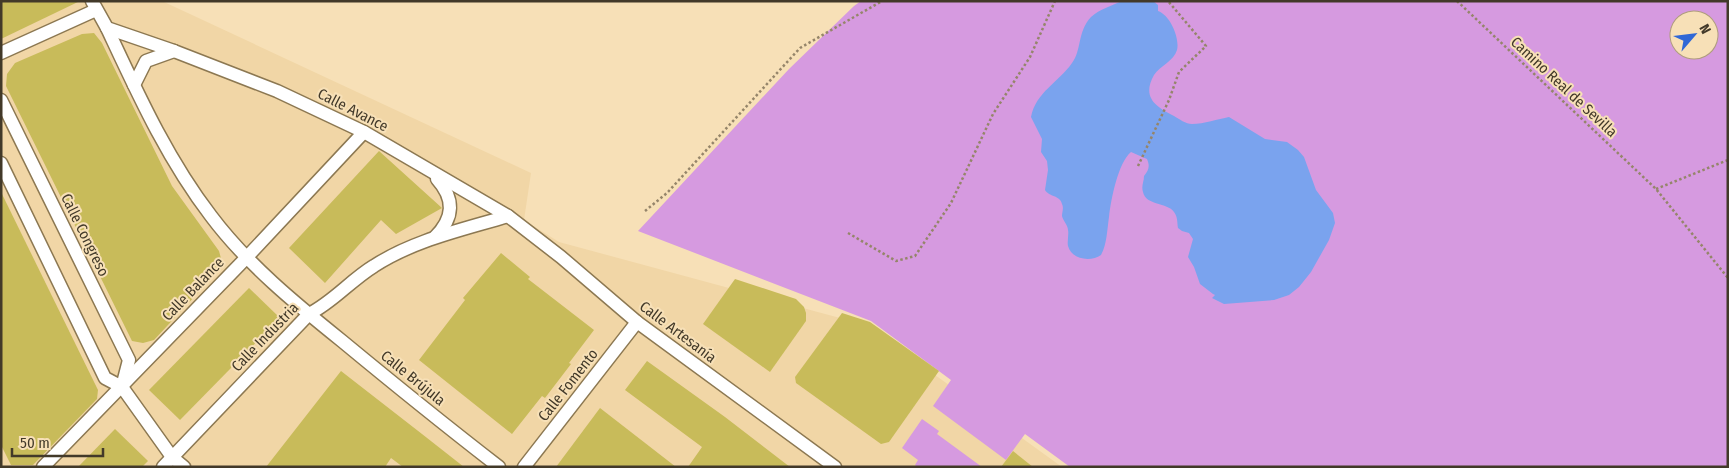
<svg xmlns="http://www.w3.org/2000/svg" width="1729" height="468" font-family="'Fira Sans Condensed',sans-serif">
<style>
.built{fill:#f1d6a6}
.green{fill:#d69ae0;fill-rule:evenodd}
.water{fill:#7aa3ee}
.building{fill:#c8bb5a}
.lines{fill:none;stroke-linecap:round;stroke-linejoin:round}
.minor-casing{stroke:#8c7852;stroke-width:15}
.path{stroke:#95856a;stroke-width:2.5;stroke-dasharray:2.5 2.5;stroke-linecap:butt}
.minor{stroke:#fff;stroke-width:12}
.labels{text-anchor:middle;stroke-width:4;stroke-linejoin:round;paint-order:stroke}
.street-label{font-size:15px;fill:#423929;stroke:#f7e0b7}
</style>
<rect width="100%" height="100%" fill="#f7e0b7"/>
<polygon class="built" points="1,1 162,1 531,173 524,220 559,242 866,325 1062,467 1,467"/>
<g class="green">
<path d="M861,1H1728V467H1070L1025,434L1006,460L933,406L951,380L871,321L638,231L789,69L854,6ZM1679,20H1709V50H1679Z"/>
<polygon points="922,419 939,431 937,434 982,467 917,467 915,465 918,460 902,448"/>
</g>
<path class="water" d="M1122,1H1153L1158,5V11C1170,15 1180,38 1177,50C1174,61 1160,66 1154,75C1141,98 1157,107 1174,116C1179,119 1186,124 1192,124C1204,124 1218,119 1229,117L1265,139L1287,142L1298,150L1304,157L1316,190L1333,213L1335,223L1329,240L1311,272L1299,287L1289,295L1274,300L1224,304L1212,298L1215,295L1213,294L1200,284L1194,267L1188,257L1193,239L1189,233L1182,231L1178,228C1177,223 1178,217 1174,212C1167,202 1146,206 1143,192C1141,186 1144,182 1144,176C1149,170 1150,166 1147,159L1131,152C1118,163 1111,199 1109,217C1107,230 1107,244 1101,255C1091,262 1072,260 1068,246C1067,241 1069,235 1068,230C1068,225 1063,221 1062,216C1062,212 1064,208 1062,204C1060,195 1049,197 1045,190L1048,170L1047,161L1041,152L1042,139L1031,117C1036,92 1058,83 1072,63C1082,50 1077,32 1091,17C1100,9 1111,6 1122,1Z"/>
<g class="building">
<polygon points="1,1 80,1 1,39"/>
<polygon points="94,33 102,43 172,186 219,251 223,266 154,340 143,343 132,341 6,86 7,74 15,63 82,34"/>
<polygon points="379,151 442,208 396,234 381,220 325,283 289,248"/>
<polygon points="1,192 98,390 97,399 33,465 11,465 1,445"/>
<polygon points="501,253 530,277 528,279 594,330 569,363 571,364 545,398 542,396 512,434 419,360 465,300 463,298"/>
<polygon points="735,279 796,299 804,307 806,313 806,321 770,372 703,324"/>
<polygon points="249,288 280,318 180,420 149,390"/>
<polygon points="842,313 870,322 939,371 889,442 881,444 796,383 795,377"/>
<polygon points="647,361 725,417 790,467 688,467 702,447 625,390"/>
<polygon points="341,371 422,434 464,467 403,467 391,458 385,467 266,467"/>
<polygon points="600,408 676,467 556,467"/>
<polygon points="115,429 148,461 142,467 78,467"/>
<polygon points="1013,451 1033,467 1001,467"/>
</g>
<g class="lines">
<defs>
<g id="minor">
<polyline points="92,1 107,28 174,51 277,91 364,132 508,216 561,257 637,322 835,467"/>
<path d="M107,28C137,92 167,159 211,216C247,264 296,304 342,341C394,384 446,426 499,467"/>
<polyline points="1,53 96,10"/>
<polyline points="134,85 146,61 174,51"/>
<polyline points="1,100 129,360 122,387"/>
<polyline points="1,163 105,378 122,387 172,457 184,467"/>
<path d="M435,237C454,218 455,199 437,179"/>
<polyline points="43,467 247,257 364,132"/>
<path d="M163,467L309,314C333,302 351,280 374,266C414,240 462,230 508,216"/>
<polyline points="524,467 637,322"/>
</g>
</defs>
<use href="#minor" class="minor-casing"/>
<g class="path">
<polyline points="1457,1 1656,189 1728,278"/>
<polyline points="1138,166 1169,100 1179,72 1206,46 1168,1"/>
<polyline points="1656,189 1728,160"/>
<polyline points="645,211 667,193 800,48 882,1"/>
<polyline points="848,233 896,261 915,256 951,203 993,114 1030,57 1055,1"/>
</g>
<use href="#minor" class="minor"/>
</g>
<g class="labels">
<g class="street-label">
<text transform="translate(1564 87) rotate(43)" y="5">Camino Real de Sevilla</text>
<text transform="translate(353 110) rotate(27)" y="5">Calle Avance</text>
<text transform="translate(85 235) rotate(64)" y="5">Calle Congreso</text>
<text transform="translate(193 289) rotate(-46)" y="5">Calle Balance</text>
<text transform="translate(678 332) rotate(37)" y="5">Calle Artesanía</text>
<text transform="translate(265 337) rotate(-46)" y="5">Calle Industria</text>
<text transform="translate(413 378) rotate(39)" y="5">Calle Brújula</text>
<text transform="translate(568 385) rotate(-52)" y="5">Calle Fomento</text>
</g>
</g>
<rect width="1729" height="468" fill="none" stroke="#423929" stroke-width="5"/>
<g transform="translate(1694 35) rotate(62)"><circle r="24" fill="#f7e0b7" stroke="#af9d7e"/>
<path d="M0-4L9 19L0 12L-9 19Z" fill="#3068d6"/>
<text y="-8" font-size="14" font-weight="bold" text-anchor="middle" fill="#423929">N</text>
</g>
<path d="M12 448v8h91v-8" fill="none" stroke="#423929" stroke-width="2.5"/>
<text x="20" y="448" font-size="15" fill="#423929" stroke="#f7e0b7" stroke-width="4" paint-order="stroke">50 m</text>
</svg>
